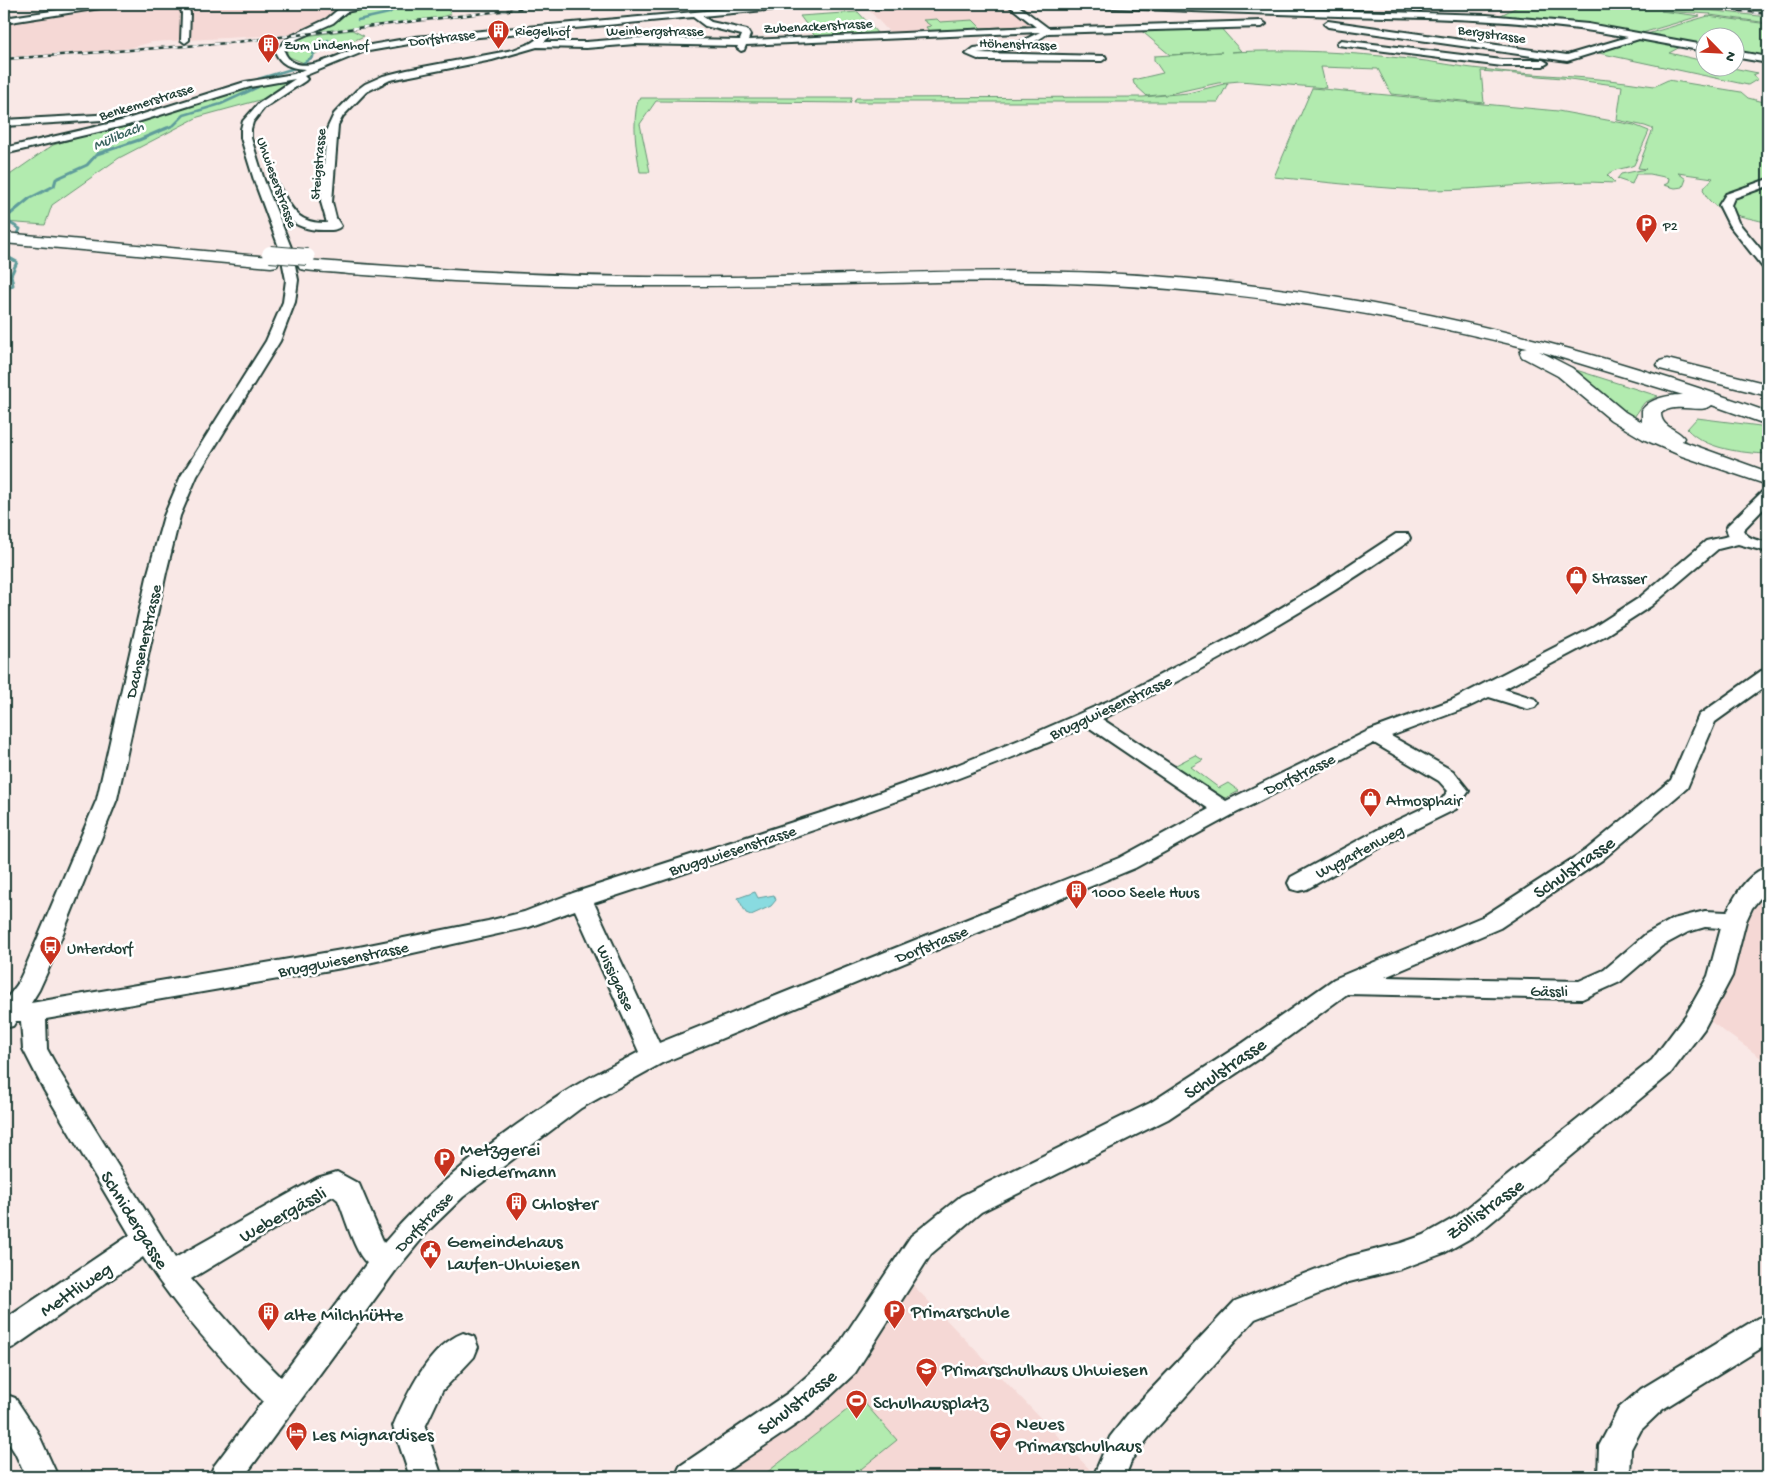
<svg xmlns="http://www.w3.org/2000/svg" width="1772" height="1481" font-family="'Gochi Hand',sans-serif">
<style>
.built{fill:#f5d8d5}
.green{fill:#b2ebaf;stroke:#689472}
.water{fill:#89dbe0;stroke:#5f9c9b}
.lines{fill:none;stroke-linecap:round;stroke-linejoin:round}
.stream-far2{stroke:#5f9c9b;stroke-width:2.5}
.stream-far1{stroke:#5f9c9b;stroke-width:3}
.stream{stroke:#5f9c9b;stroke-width:4}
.minor-casing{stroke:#1f3d34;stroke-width:4}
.highway-casing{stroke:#1f3d34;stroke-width:3}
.minor{fill:#fff;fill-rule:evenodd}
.highway{fill:#fff;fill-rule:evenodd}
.rail-casing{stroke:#1f3d34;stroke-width:2.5}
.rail{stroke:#fff;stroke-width:2;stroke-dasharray:5;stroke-linecap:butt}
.highway-bridge-casing{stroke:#1f3d34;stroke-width:18;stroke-linecap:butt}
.highway-bridge{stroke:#fff;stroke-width:16}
.labels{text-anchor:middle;stroke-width:5;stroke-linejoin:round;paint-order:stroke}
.far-street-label{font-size:14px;fill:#1f3d34;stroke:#fff}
.far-poi-label{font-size:14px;fill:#1f3d34;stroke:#fff;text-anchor:start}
.far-water-label{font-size:15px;font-style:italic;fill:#3a645f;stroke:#fff}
.poi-label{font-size:16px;fill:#1f3d34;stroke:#fff;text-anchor:start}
.street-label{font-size:16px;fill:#1f3d34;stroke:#fff}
.near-street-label{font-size:19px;fill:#1f3d34;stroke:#fff}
.near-poi-label{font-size:19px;fill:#1f3d34;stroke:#fff;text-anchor:start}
</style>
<rect width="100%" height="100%" fill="#f9e8e6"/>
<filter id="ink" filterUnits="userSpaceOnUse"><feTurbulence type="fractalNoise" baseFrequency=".02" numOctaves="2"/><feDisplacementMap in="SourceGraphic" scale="10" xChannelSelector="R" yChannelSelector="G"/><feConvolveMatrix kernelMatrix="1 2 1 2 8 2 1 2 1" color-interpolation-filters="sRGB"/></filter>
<g filter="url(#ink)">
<g class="built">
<polygon points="113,4 328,4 343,10 340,15 299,34 152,42 130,48 114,50 4,57 4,21"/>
<polygon points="982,4 1009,4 1040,27 892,35 866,7"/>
<polygon points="1768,894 1768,1063 1710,1021 1730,980 1740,922"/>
<polygon points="912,1284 1097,1477 722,1477 826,1404 859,1369"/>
</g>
<g class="green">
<polygon points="387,4 444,4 451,14 441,17 296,36 340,15"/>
<polygon points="1523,4 1654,4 1768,17 1768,23 1710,15 1711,14 1661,11 1700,16 1642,33 1499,16"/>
<polygon points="1695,4 1768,4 1768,12 1701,5"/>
<polygon points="858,12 880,36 817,39 800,16"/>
<polygon points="1708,16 1768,24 1768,58 1735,51 1734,38 1704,38 1704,46 1647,34"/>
<polygon points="937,19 940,22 973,20 981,28 1026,26 907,32 929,31 926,27 931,26 923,20"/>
<path d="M1218,25L1241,51L1231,52C1291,49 1350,52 1409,59C1433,61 1457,67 1481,69C1536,76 1592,76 1647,85L1655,86L1668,80L1741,92L1748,98L1768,103V223C1746,216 1711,215 1703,189L1713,178L1678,173L1686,179L1683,187L1675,188L1664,185L1668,183L1669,178L1650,174H1636L1632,184L1617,179L1621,174L1646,169L1638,168L1653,129L1645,126L1617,120L1622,86L1562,78L1481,71L1484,103L1391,94L1378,69L1321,67L1326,88L1240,81L1218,83L1169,94L1147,96L1134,84L1133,80L1163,73L1154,60V56L1222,52L1170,55L1138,28Z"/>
<path d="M352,30L364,36C343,47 321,45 304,63L287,56V46L305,36Z"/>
<polygon points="1637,39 1646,39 1682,46 1669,53 1704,61 1704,68 1733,68 1758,73 1753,75 1758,79 1748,85 1594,52"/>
<polygon points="281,78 293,78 297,80 267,98 198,117 119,158 52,205 45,225 4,222 4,179 53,145"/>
<polygon points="1228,83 1218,102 854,102 856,98 1143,97 1188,93"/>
<path d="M1312,88L1558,111L1634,125L1649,131L1634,165C1626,169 1614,168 1607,175L1615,183C1554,179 1493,190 1431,190C1379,189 1327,182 1274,177Z"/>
<path d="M641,98H852L850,103L656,101L640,124L650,172H640C636,147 632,125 638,100Z"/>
<polygon points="1573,369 1658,396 1644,403 1632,420"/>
<path d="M1697,418L1768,427V454C1742,453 1705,449 1687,429Z"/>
<polygon points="1195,755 1203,760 1191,767 1219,788 1228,783 1239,791 1226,798 1220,797 1174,766"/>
<polygon points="861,1399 897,1440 851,1477 761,1477"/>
</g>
<polygon class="water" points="755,892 758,898 774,895 776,900 771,906 751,915 746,913 738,898"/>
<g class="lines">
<g class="stream-far2">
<polyline points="358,20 389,13 398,6 396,4"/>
<polyline points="258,79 295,68 313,57 314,47 328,40"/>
<polyline points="165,129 174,125 184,115 221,104 258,87 260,83"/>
</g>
<g class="stream-far1">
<polyline points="4,247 16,238 20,229 10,223 8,216 30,198 54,186 56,179 87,165 97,154 139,140 167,128"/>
<polyline points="4,255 17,262 11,275 13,285 4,291"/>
</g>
<polyline class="stream" points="4,291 6,290"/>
<defs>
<g id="minor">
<polygon points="99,4 117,4 113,6 4,23 4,18"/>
<polygon points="179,4 187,4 190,13 189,40 185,43 181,40 182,13"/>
<path d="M365,4H381L346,12L333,23L297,39L284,51C296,82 341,52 361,47C379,43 397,41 415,37L784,4H957L953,6L901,8L797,7L702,16L711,22L747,30L750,35L748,40L1036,27L1007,4H1016L1048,28L1262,21L1266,24L1262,27L1048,33C1028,49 1002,51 977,53L1105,56L1106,58L1102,61L980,60L966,54L974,48L1018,43L1040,32L746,45L744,50L741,51L737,48L738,46L635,44L586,48L537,47L492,60L390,80L366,92L343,116L338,125L332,202L336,218L341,226C336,231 329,230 323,230C289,230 280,211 267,184L272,181L276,182C291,205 294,224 327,223L321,202L327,129L334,114L357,90L365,84L383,76L407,70L513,50L531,43L546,33L550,36L544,42H586L635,38L740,40L742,35L705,26L693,17L415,43L363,52L304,76L307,79L305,81L264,108L253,122L251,129V138L264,180L292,250L298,280L295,302L280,341L197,476L180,516L166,573L117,799L49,968L39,990L31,1003L359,947L488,921L524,912L573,893L830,810L957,765L1019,740L1122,695L1243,631L1320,584L1396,534H1408L1410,538L1408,542C1310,609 1209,668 1102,719L1226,801L1368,731L1452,700L1594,627L1639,598L1706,541L1729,536L1726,529L1728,525L1762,492L1768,490V504L1743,530C1747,539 1759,541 1768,542V552L1738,544L1718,549L1651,606L1606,635L1504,689L1535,699L1538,703L1535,707L1528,709L1489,697L1466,708L1391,736L1453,771L1469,791L1456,809L1397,838L1307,889L1299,891L1291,889L1288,883L1291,877L1381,828L1442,799L1448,791L1439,781L1374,743L1232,815L1135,868L662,1063L581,1108L463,1197L429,1230L396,1270L244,1477H209L214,1466L263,1401C219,1357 177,1310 143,1257L14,1347L4,1351V1320L130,1235L44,1090L23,1049L21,1021H16L13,1026L4,1028V1002L17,985L25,968L97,799L148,573L164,516L181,476L266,341L283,302L286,280L280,250L254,180L241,138V129L243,121L258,104L295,79L250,87L128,125L4,154V148L121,121L245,82L294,74L305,69C291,68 280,65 275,51L291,36L327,19L340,8ZM1087,726L1209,809L1119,858L659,1043L594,903C760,848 926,796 1087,726ZM575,910L639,1052C613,1066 586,1078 562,1094C497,1137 434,1183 384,1243L359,1184L337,1172L317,1178L175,1258L62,1076L47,1049L46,1019L359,965L529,927ZM333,1196L338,1200C345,1216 355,1254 367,1263L281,1377L246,1342L191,1279L289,1220Z"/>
<path d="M1062,4H1126L1487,15L1588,24L1704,45V51L1639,39L1567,61L1328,27L1324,24L1328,21L1567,55L1628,37C1532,19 1435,18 1338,16C1247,13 1157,10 1066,6Z"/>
<polygon points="1341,40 1502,60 1543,60 1548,63 1543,66 1502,66 1338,45 1337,43"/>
<polygon points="1734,51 1768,57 1768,63 1734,57"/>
<polygon points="115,114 120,117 119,119 4,126 4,120"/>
<polygon points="1768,179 1768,186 1734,198 1731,205 1738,222 1768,258 1768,270 1764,269 1729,225 1719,205 1726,194"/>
<path d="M1768,669V684L1715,722L1687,788L1602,860L1500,928L1385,977L1579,981L1604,970L1646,934L1673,919L1705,911L1727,912C1735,895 1749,872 1768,867V888L1752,908L1746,921L1732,976L1704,1029L1670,1074L1476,1235L1444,1253L1401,1269L1349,1282L1255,1319L1149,1437L1132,1459L1125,1477H1093L1110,1437L1127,1415L1235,1301L1347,1257L1401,1243L1424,1235L1456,1217L1652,1060L1686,1015L1708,976L1721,928L1705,927L1688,932L1662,946L1620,982L1582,999L1347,994L1261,1057L1168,1119L981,1212L931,1254L855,1373L810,1415L718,1477H675L680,1466L788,1393L833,1353L911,1236L961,1196L1150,1103L1243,1043L1334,979L1484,916L1586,850L1671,780L1699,715L1761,671Z"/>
<polygon points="1768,1314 1768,1344 1663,1409 1641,1430 1631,1449 1630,1477 1598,1477 1599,1446 1619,1408 1641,1389 1758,1318"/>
<path d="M463,1333L474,1337L478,1347L474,1357L442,1391L425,1427L442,1477H410L393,1426C407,1394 429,1346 463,1333Z"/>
<polygon points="4,1394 15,1398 37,1431 58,1477 26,1477 15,1453 4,1436"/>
</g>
<g id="highway">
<polygon points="4,233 271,257 277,258 279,262 277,266 271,267 4,243"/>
<path d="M306,260C447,271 588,279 729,277C871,275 1012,266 1153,276C1365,291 1569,340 1768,412V425L1712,405C1700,415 1678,401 1661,413C1661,428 1677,428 1684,438L1682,441L1768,472V485L1682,456L1643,439L1611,420L1558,376L1522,357L1520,353L1522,349L1527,348C1329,299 1142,278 938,282C776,285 616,290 454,281C419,279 384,276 349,274C333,272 316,272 300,269L298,265L300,261ZM1539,351L1683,395C1669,395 1650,398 1642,410V422L1625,412L1572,368Z"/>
<polygon points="1667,359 1768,384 1768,396 1660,369 1657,365 1660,361"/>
</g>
</defs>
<use href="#minor" class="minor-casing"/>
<use href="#highway" class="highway-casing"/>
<use href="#minor" class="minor"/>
<use href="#highway" class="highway"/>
<defs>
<g id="rail">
<polyline points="1674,4 1768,14"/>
<polyline points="4,59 228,43 560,4"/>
</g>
</defs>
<use href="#rail" class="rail-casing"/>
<use href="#rail" class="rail"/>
<defs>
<polyline id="highway-bridge" points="270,254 307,257"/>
</defs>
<use href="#highway-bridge" class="highway-bridge-casing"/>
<use href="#highway-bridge" class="highway-bridge"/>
</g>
</g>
<defs>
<symbol id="building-pin" viewBox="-11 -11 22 30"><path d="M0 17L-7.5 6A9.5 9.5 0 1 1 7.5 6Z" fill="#c8321e" stroke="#fff"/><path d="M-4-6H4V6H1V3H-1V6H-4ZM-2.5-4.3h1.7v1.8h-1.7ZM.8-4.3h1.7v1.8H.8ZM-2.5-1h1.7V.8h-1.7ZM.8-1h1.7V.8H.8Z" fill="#fff"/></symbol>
<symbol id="parking-pin" viewBox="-11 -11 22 30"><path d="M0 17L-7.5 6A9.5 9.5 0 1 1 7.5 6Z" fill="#c8321e" stroke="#fff"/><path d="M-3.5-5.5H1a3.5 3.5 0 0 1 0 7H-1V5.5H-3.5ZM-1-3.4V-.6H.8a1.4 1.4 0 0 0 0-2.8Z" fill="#fff"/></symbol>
<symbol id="shop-pin" viewBox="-11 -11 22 30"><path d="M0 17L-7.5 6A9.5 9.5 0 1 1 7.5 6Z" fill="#c8321e" stroke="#fff"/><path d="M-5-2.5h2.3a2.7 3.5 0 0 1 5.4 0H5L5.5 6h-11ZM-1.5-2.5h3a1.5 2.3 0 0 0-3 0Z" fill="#fff"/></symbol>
<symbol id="bus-pin" viewBox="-11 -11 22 30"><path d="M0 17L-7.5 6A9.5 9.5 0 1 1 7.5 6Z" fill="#c8321e" stroke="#fff"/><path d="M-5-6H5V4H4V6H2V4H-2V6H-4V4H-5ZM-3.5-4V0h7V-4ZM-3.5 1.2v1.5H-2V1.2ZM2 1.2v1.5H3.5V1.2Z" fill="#fff"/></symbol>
<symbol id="civic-pin" viewBox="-11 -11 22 30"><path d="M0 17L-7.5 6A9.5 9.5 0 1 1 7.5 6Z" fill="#c8321e" stroke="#fff"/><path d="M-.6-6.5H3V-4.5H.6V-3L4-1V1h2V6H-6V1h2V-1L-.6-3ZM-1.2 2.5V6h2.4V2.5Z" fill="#fff"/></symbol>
<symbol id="school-pin" viewBox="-11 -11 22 30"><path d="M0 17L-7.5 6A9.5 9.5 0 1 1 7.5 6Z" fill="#c8321e" stroke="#fff"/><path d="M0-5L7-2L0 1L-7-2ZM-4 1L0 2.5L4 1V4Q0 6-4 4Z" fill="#fff"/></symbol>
<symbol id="stadium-pin" viewBox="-11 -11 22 30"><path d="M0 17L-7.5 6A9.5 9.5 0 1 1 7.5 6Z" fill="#c8321e" stroke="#fff"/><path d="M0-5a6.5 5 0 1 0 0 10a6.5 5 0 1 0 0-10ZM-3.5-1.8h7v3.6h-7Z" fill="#fff"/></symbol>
<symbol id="hotel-pin" viewBox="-11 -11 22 30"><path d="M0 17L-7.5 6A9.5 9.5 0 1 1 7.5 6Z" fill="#c8321e" stroke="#fff"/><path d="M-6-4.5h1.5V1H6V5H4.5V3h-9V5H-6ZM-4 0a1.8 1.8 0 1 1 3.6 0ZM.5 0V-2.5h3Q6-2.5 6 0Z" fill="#fff"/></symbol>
</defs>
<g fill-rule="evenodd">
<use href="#building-pin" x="486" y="18" width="25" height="34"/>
<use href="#building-pin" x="256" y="32" width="25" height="34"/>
<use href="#parking-pin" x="1634" y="212" width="25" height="34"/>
<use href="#shop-pin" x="1564" y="564" width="25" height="34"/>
<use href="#shop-pin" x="1358" y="786" width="25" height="34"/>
<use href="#building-pin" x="1064" y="878" width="25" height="34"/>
<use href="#bus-pin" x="38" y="934" width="25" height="34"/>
<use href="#parking-pin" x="432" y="1146" width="25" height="34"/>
<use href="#building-pin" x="504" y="1190" width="25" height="34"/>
<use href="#civic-pin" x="418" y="1238" width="25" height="34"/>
<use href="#parking-pin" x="882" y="1298" width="25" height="34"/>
<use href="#building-pin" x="256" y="1300" width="25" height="34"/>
<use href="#school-pin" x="914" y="1356" width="25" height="34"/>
<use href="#stadium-pin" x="844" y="1388" width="25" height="34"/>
<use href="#hotel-pin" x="284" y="1420" width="25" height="34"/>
<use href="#school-pin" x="988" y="1420" width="25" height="34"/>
</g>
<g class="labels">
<g class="far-street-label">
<text transform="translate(818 25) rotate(-3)" y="5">Zubenackerstrasse</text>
<text x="655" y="35">Weinbergstrasse</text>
<text transform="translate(1492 33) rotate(8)" y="5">Bergstrasse</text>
<text transform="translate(442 37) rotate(-7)" y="5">Dorfstrasse</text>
<text transform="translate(1018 43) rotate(2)" y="5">Höhenstrasse</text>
<text transform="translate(146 101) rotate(-17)" y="5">Benkemerstrasse</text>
<text transform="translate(317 164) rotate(-85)" y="5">Steigstrasse</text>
<text transform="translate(278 182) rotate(70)" y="5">Uhwieserstrasse</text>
</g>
<g class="far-poi-label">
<text x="515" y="35">Riegelhof</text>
<text x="284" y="49">Zum Lindenhof</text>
<text x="1663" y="230">P2</text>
</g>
<g class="far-water-label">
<text transform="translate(118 135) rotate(-23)" y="5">Mülibach</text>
</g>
<g class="poi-label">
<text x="1592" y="583">Strasser</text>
<text x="1386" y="805">Atmosphair</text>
<text x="1092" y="897">1000 Seele Huus</text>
<text x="67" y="953">Unterdorf</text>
</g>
<g class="street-label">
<text transform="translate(142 641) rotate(-77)" y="6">Dachsenerstrasse</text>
<text transform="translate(1110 706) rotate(-25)" y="6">Bruggwiesenstrasse</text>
<text transform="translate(1299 773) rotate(-26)" y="6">Dorfstrasse</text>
<text transform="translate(732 849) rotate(-18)" y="6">Bruggwiesenstrasse</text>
<text transform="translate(1359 850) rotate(-28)" y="6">Wygartenweg</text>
<text transform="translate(931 943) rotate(-22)" y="6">Dorfstrasse</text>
<text transform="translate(343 958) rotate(-11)" y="6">Bruggwiesenstrasse</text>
<text transform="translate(617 977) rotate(65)" y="6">Wissigasse</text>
<text x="1549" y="996">Gässli</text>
<text transform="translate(423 1221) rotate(-47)" y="6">Dorfstrasse</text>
</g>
<g class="near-street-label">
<text transform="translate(1573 866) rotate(-35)" y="7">Schulstrasse</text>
<text transform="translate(1224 1067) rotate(-34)" y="7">Schulstrasse</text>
<text transform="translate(1484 1208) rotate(-36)" y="7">Zöllistrasse</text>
<text transform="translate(282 1213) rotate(-29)" y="7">Webergässli</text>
<text transform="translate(136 1219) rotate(58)" y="7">Schnidergasse</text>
<text transform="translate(75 1288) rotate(-34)" y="7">Mettliweg</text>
<text transform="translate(796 1401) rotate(-38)" y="7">Schulstrasse</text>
</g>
<g class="near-poi-label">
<text x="460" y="1155">Metzgerei<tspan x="460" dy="22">Niedermann</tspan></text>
<text x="532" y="1209">Chloster</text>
<text x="447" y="1247">Gemeindehaus<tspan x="447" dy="22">Laufen-Uhwiesen</tspan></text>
<text x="911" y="1317">Primarschule</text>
<text x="284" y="1320">alte Milchhütte</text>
<text x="942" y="1375">Primarschulhaus Uhwiesen</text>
<text x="873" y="1408">Schulhausplatz</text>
<text x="1016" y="1429">Neues<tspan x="1016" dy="22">Primarschulhaus</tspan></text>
<text x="312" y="1440">Les Mignardises</text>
</g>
</g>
<rect width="1772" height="1481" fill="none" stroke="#fff" stroke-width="20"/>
<rect x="10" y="10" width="1752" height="1461" fill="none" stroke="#1f3d34" stroke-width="2" filter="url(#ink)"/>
<g transform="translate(1720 52) rotate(114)"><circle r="24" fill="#ffffff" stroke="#a5b1ae"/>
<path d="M0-4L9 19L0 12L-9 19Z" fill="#c8321e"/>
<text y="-8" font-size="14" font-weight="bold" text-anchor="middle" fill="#1f3d34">N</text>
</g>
</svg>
